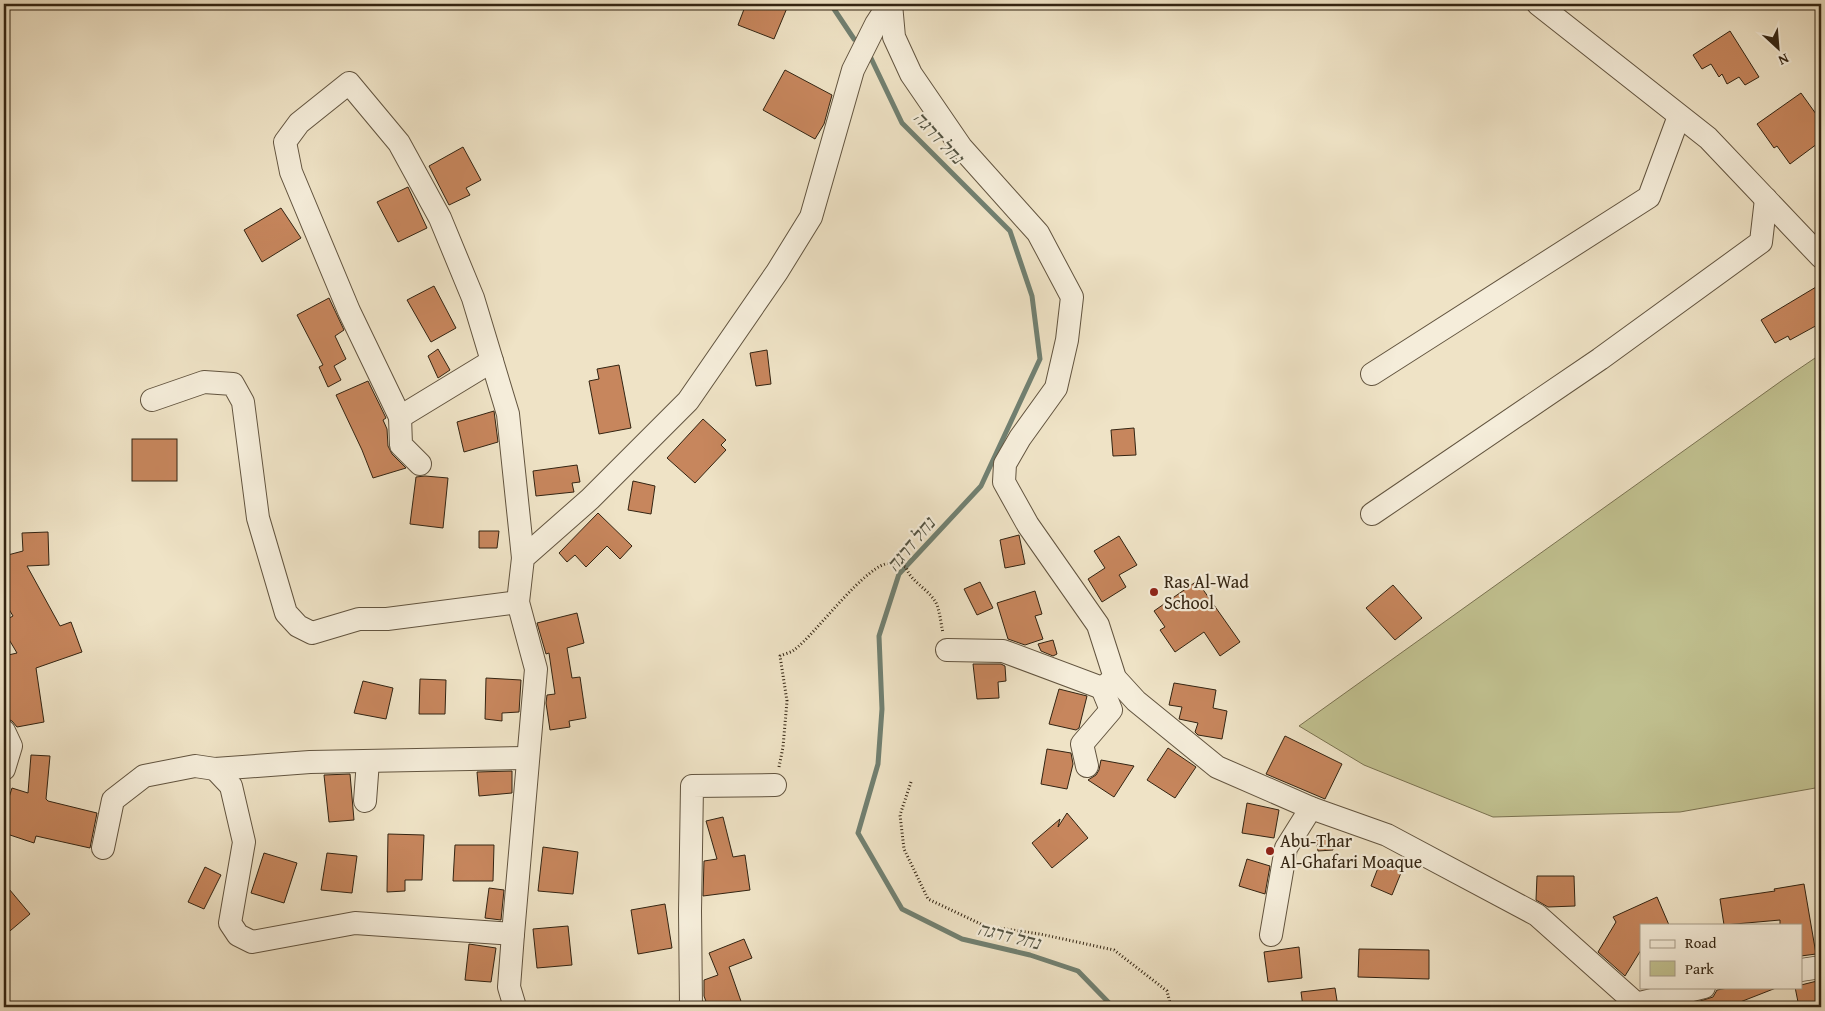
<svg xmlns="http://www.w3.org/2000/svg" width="1825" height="1011" font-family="'Gentium Book Plus','Frank Ruhl Libre',serif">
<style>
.green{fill:#c1c190;stroke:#7a7251}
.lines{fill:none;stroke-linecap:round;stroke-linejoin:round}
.stream{stroke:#718071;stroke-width:5}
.building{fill:#c7865d;stroke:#332412}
.minor-casing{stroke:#62543f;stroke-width:24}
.path{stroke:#332412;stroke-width:3;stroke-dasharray:1 2.5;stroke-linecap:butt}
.minor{stroke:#f5edda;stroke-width:22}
.poi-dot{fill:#8f2418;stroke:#f5edda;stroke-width:2}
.labels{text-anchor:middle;stroke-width:4.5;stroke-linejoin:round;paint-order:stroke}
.poi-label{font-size:18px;fill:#332412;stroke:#f5edda;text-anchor:start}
.water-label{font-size:19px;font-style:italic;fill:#525241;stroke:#f5edda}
</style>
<rect width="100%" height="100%" fill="#efe3c6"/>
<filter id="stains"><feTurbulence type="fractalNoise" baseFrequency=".004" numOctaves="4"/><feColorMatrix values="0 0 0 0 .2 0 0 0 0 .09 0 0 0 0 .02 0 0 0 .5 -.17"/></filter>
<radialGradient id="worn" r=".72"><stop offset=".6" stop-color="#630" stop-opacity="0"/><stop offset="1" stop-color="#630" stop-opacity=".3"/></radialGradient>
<polygon class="green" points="1821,354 1821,787 1680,812 1493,817 1364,765 1299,726 1784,379"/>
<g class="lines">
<g class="stream">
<polyline points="826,4 832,6 854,39"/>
<polyline points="869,54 902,123 1010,231 1032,296 1040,359 981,486 899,574 879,636 882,709 878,764 858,833 902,909 962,939 1030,955 1078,971 1113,1007"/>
</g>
</g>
<g class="building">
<polygon points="746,4 777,4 787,8 774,39 738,25"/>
<polygon points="1730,31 1759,77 1745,85 1739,77 1727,84 1722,74 1719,77 1711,64 1702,69 1693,55"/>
<polygon points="785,70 832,95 824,124 815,139 763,110"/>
<polygon points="1801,93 1821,121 1821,141 1790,164 1777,146 1774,148 1757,124"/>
<polygon points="463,147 481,180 466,188 470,195 449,205 429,166"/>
<polygon points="408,187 427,228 398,242 377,202"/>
<polygon points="281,208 301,238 262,262 244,230"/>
<polygon points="1821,284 1821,323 1790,340 1788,336 1775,343 1761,320"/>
<polygon points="434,286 456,328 431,342 407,300"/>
<polygon points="329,298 344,330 335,336 346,359 334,366 341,380 328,387 319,367 323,365 297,315"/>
<polygon points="438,349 450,370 438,378 428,356"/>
<polygon points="767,350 771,384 756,386 750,353"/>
<polygon points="619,365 631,428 599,434 589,381 599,379 597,369"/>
<polygon points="368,381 386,418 383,420 387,429 388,446 392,454 406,468 373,478 362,450 336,395"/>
<polygon points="494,411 498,442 464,452 457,422"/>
<polygon points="703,419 726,440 721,445 726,450 695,483 667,458"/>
<polygon points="1134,428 1136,455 1113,456 1111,430"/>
<rect x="132" y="439" width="45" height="42"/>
<polygon points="577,465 580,482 572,483 574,492 536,496 533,471"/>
<polygon points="425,476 448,478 443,528 410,524 416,477"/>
<polygon points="633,481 655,486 651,514 628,510"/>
<polygon points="598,513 632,546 620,559 607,546 586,567 575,555 567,562 559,553"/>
<polygon points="479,531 499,531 497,548 479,548"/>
<polygon points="48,532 49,565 27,566 60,626 71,622 82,652 36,668 44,722 17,727 12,721 8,719 4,692 4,656 17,653 4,631 4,621 13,616 4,601 4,556 23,551 22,533"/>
<polygon points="1019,535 1025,564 1005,568 1000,540"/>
<polygon points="1119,536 1137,565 1119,575 1126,587 1102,602 1088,579 1105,568 1094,551"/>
<polygon points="1197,581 1240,642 1220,656 1204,632 1175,652 1160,630 1165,627 1154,611"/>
<polygon points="980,582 993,608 977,615 964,589"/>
<polygon points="1393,585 1422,618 1395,640 1366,608"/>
<polygon points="1035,591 1042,614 1035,616 1043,639 1025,645 1008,639 997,603"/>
<polygon points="577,613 584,643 567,648 572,678 580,677 586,718 569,721 570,727 550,730 546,703 547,695 555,694 549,653 546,654 537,623"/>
<polygon points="1053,640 1057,654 1053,656 1041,651 1038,644"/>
<polygon points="973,664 1001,664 1005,666 1006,681 998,682 999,698 977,699"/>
<polygon points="486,678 521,680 519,712 502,713 502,721 485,719"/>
<polygon points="420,679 446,680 445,714 419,714"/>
<polygon points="363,681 393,688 386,719 354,713"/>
<polygon points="1174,683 1216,690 1213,708 1227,711 1222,739 1198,735 1195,732 1198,723 1179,719 1182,707 1169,705"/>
<polygon points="1059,689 1087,696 1079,728 1076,730 1049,724"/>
<polygon points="1285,736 1342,764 1325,799 1266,774"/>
<polygon points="1168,748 1196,767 1175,798 1147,780"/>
<polygon points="1047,749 1071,753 1073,764 1067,789 1041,784"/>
<polygon points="31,755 50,756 46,799 48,801 97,813 90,848 36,836 34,843 4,833 4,813 12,788 28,793"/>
<polygon points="1101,760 1134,766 1114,797 1088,780 1096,775 1099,770"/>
<polygon points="512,771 512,793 479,796 477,772"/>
<polygon points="350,774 354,820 329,822 324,775"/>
<polygon points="1247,803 1279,810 1274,838 1242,833"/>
<polygon points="1067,813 1088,838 1052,868 1032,843 1060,819 1058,827"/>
<polygon points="723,817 733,857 745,855 750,890 703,896 704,861 717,859 706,821"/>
<polygon points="388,834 424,835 422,880 405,880 405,891 387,892"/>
<polygon points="1331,837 1333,850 1318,851 1316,838"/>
<polygon points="455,845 494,845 493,881 453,881"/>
<polygon points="543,847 578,852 573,894 538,891"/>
<polygon points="264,853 297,863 284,903 251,893"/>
<polygon points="327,853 357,856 352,893 321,890"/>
<polygon points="1247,859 1270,866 1265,894 1239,886"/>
<polygon points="1381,860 1403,868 1392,895 1371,886"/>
<polygon points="205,867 221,875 204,909 188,902"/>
<polygon points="1537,876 1574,876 1575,906 1548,907 1536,900"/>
<polygon points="4,883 30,914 4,936"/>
<polygon points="1804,884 1816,954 1801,956 1801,925 1780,925 1780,920 1724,925 1720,899 1775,891 1774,889"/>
<polygon points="489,888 504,890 501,920 485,918"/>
<polygon points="1657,897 1669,925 1641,925 1641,950 1625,976 1598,952 1616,922 1613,917"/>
<polygon points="665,904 672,948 638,954 631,910"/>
<polygon points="568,926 572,965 537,968 533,929"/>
<polygon points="744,939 752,958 729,967 743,1007 708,1007 704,996 704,980 718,975 709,953"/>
<polygon points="469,944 496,948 491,982 465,980"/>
<polygon points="1299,947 1302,978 1268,982 1264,952"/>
<polygon points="1359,949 1429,950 1429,979 1358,977"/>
<polygon points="1821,980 1821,1007 1799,1007 1795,987 1801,987 1801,985"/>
<polygon points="1733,987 1776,987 1776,988 1735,1004 1736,1007 1698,1007 1697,1002 1713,997 1717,990"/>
<polygon points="1335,988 1338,1007 1303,1007 1301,992"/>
</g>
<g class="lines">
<defs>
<g id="minor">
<polyline points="891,4 894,37 911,74 961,147 1038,233 1072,297 1067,340 1056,388 1020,438 1005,464 1004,482 1028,525 1098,625 1115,678 1136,701 1217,767 1311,808 1387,835 1537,915 1640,1007"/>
<polyline points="1538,4 1708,138 1821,257"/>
<polyline points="1372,374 1649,197 1679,116"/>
<polyline points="152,400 204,382 233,384 243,402 258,518 286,613 298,626 312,633 359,619 387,619 518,602"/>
<polyline points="400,417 492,361"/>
<polyline points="420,464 401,445 400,417 349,311 291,172 285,142 299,123 349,83 399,143 440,218 473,298 508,414 523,558"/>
<polyline points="1372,514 1600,359 1761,242 1766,199"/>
<polyline points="947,650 1003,651 1102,688 1115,678"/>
<polyline points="4,731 11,746 4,769"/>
<polyline points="1087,766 1082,744 1111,710 1102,688"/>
<polyline points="215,769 231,786 244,842 230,923 238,935 252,942 355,923 513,934"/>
<polyline points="365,801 368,761"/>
<polyline points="103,848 113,800 144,776 195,766 215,769 310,762 528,758"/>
<polyline points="1271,935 1286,848 1311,808"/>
<polyline points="1801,970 1821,967"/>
<polyline points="515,1007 509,987 513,934 536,669 518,602 523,558 590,499 688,401 777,272 811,217 853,70 876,24 889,4"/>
<polyline points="691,1007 690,911 692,786 775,785"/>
<polyline points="1631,1007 1636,1004 1704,987"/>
</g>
</defs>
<use href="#minor" class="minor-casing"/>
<g class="path">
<path d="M779,767L783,747L787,701L780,656C784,654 790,653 794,650C816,634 867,562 891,563C896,563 902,566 906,567C911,583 930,589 937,605C940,613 941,624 943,633"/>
<polyline points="911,782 900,815 904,849 928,899 985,926 1040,934 1114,950 1167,991 1171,1007"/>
</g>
<use href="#minor" class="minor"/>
</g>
<g class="poi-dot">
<circle cx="1154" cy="592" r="5"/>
<circle cx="1270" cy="851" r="5"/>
</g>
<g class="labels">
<g class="poi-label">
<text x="1164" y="588">Ras Al-Wad<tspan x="1164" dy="21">School</tspan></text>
<text x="1280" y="847">Abu-Thar<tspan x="1280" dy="21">Al-Ghafari Moaque</tspan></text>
</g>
<g class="water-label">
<text transform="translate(939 137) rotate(47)" y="7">נחל דרגה</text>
<text transform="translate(910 544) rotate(-50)" y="7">נחל דרגה</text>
<text transform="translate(1009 935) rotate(14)" y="7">נחל דרגה</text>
</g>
</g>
<rect width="1825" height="1011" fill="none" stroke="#efe3c6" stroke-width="20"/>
<rect x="5" y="5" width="1815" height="1001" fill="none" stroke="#332412" stroke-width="2.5"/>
<rect x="10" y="10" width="1805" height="991" fill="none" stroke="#332412"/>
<rect x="1640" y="924" width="162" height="65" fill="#f5edda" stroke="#a79d8a"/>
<rect x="1650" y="940" width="25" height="8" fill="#f5edda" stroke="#a79d8a"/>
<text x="1685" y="948" font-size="15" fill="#332412">Road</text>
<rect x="1650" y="961" width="25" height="15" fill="#c1c190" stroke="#a79d8a"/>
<text x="1685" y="974" font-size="15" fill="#332412">Park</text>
<g transform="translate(1778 48) rotate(154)" stroke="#f5edda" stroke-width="4" paint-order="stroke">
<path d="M0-4L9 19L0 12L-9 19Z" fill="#332412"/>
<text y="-8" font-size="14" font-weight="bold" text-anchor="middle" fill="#332412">N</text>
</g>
<rect width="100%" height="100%" filter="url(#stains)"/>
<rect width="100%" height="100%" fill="url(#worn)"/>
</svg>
